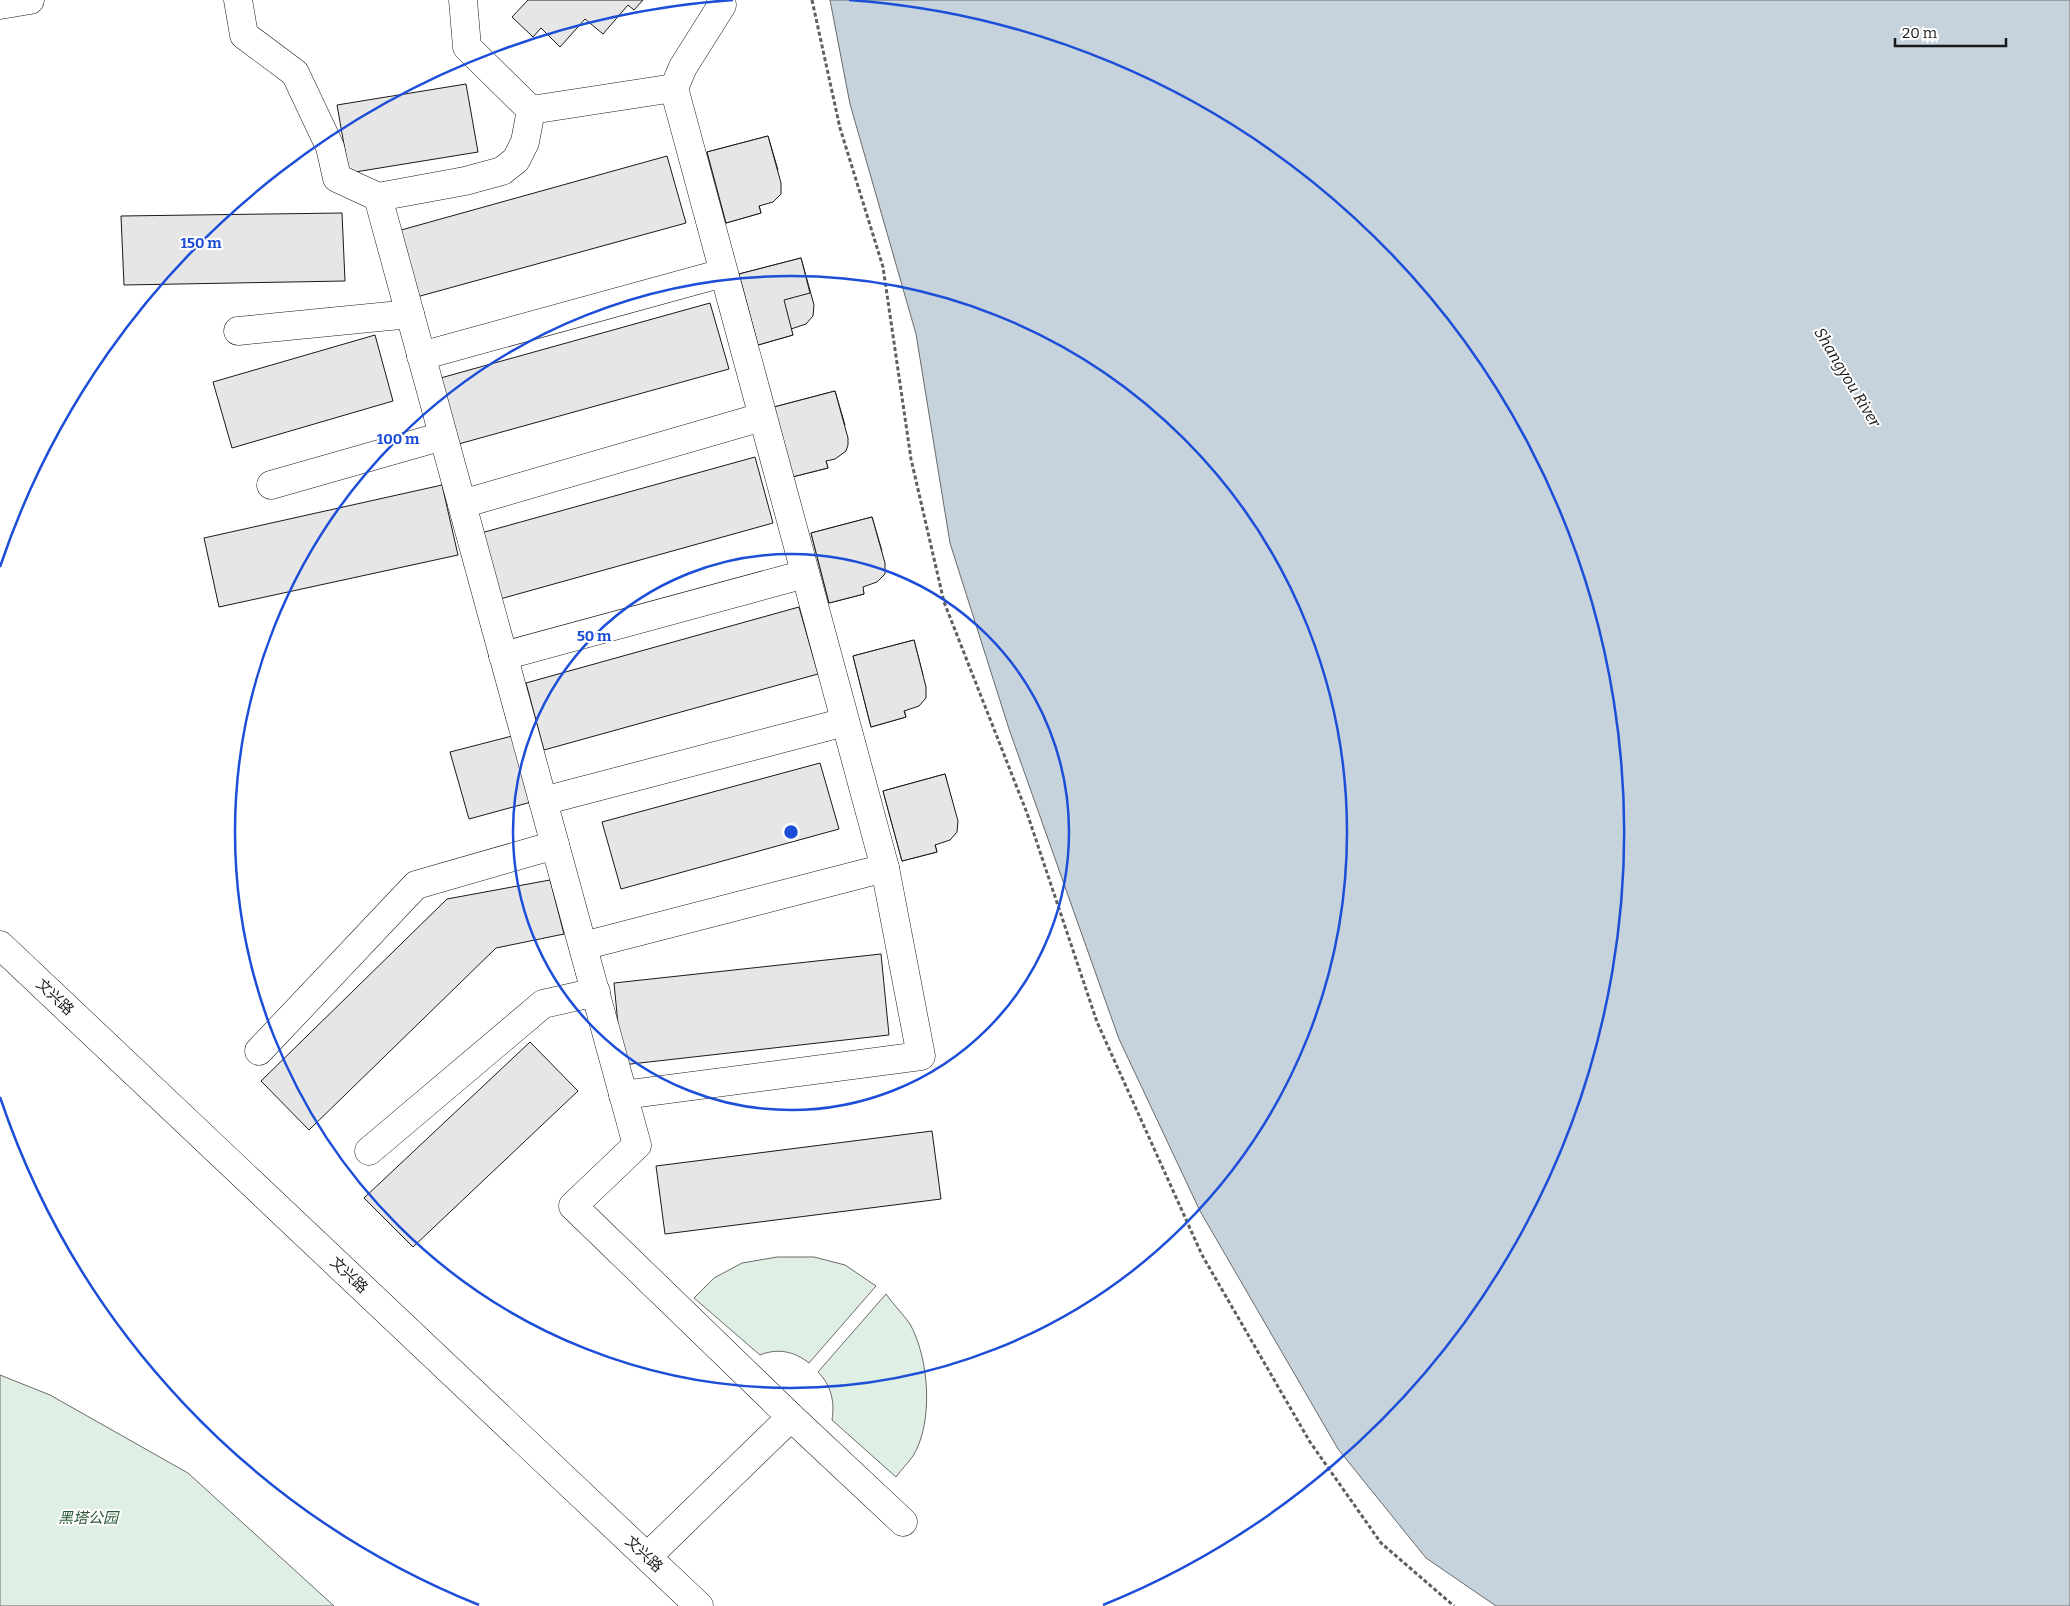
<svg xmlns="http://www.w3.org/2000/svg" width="2070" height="1606" font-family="Bitter,'Noto Sans SC',serif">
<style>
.green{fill:#e0efe3;stroke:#6a6a6a}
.water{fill:#c6d2dc;stroke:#6a6a6a}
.building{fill:#e6e6e6;stroke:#1a1a1a}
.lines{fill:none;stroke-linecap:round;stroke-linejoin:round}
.minor-casing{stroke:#1a1a1a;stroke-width:29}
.tertiary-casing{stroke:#1a1a1a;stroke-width:29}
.path{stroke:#5f5f5f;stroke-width:3;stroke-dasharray:4 2.5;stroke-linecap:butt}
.minor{stroke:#fff;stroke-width:28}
.tertiary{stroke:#fff;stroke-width:28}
.ring{fill:none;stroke:#1d4ed8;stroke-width:2.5}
.labels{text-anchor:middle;stroke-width:4;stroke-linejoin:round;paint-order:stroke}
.street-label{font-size:15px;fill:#1a1a1a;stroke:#fff}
.park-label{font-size:15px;font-style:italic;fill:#2b5a34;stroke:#fff}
.water-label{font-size:16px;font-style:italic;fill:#1a1a1a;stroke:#fff}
.centre{fill:#1d4ed8;stroke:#fff;stroke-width:2.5}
.ring-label{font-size:15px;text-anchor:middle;font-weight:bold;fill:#1d4ed8;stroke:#fff;stroke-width:4;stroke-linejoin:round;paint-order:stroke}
</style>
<rect width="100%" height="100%" fill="#fff"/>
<g class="green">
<path d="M777,1257H814L845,1265L876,1286L809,1363C794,1351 777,1348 760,1355L694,1298L714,1278L742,1263Z"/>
<path d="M886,1294C893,1304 903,1314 910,1324C929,1358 934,1422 913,1456C908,1463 901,1470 896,1477L832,1420C835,1402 831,1385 818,1372Z"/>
<polygon points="0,1375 50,1395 188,1473 334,1606 0,1606"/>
</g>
<polygon class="water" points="830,0 2070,0 2070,1606 1496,1606 1426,1558 1338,1449 1200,1211 1119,1039 1009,729 950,543 916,334 850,104"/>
<g class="building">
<polygon points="528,0 643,0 634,10 628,5 603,34 585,19 560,47 541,28 533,37 512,17"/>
<polygon points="466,84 478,152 349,173 337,105"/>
<polygon points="768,136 778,170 752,178 761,213 726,223 707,152"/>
<polygon points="768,136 781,183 781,194 773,202 759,206 761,213 726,223 707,152"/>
<polygon points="667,156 686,223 413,298 394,232"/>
<polygon points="342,213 345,281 124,285 121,216"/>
<polygon points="801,258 814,305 813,316 806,324 791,329 793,335 758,345 739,274"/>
<polygon points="801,258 810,293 784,300 793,335 758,345 739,274"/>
<polygon points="710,303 729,369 455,445 437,379"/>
<polygon points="375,335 393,401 232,448 213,382"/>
<polygon points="835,391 845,425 818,433 828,468 792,477 774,407"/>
<polygon points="835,391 848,438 848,445 846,451 835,459 826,461 828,468 792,477 774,407"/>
<polygon points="755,457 773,523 500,599 481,533"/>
<polygon points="442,485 458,555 219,607 204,538"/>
<polygon points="872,517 882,551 855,558 864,594 829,603 811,533"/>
<polygon points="872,517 885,563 885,574 877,582 863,587 864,594 829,603 811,533"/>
<polygon points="799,607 818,674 544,750 526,683"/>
<polygon points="914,640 923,675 897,682 906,717 871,727 853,656"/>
<polygon points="914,640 926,687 926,698 919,706 904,711 906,717 871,727 853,656"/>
<polygon points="516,735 535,801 469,819 450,752"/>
<polygon points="820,763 839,829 621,889 602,822"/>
<polygon points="945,774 954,809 928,817 937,852 902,861 883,791"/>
<polygon points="945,774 958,821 957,832 950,840 935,845 937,852 902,861 883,791"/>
<polygon points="550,880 564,934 496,948 309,1130 261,1081 447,899"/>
<polygon points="881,954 889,1035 622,1065 614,983"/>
<polygon points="530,1042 578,1091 413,1247 364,1198"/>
<polygon points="932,1131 941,1199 665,1234 656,1166"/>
</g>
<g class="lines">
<defs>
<g id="minor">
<polyline points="238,0 244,35 295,73 330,147 337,178 378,197 465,181 502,171 516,160 525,142 531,110"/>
<polyline points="463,0 467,47 531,110 674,88 683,67 722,5 721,0"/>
<polyline points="0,5 30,0"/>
<polyline points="378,197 637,1145 573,1206 791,1417 903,1522"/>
<polyline points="238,331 410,314"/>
<polyline points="421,356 723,273"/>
<polyline points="271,485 443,436"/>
<polyline points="462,504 762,417"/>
<polyline points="503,656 805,574"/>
<polyline points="543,801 845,722"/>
<polyline points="583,946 885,868"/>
<polyline points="259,1051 416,885 555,845"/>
<polyline points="623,1095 921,1056 885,868 674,88"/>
<polyline points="369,1151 543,1004 596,992"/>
<polyline points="647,1557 791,1417"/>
</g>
<polyline id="tertiary" points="0,945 699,1606"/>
</defs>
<use href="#minor" class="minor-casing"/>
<use href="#tertiary" class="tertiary-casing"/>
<polyline class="path" points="812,0 840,128 883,267 911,459 944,602 1027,813 1097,1022 1202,1255 1310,1442 1381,1543 1454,1606"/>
<use href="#minor" class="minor"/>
<use href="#tertiary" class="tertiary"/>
</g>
<g class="ring">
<circle cx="791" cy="832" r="278"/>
<circle cx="791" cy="832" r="556"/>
<path d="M479 1605A834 834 0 0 1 0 1097M0 567A834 834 0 0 1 733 0M849 0A834 834 0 0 1 1103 1605"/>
</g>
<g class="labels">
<g class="street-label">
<text transform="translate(55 997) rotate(43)" y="5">文兴路</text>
<text transform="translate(349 1275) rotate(43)" y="5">文兴路</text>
<text transform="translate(644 1554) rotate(43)" y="5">文兴路</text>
</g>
<g class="park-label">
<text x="88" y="1523">黑塔公园</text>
</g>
<g class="water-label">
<text transform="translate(1848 377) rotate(59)" y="6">Shangyou River</text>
</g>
</g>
<circle cx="791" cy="832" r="8" class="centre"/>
<g class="ring-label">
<text x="201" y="248">150 m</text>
<text x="398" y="444">100 m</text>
<text x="594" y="641">50 m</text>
</g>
<path d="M1895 38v8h111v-8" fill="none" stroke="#1a1a1a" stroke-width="2.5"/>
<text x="1902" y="38" font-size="15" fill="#1a1a1a" stroke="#ffffff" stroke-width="4" paint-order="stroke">20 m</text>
</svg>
